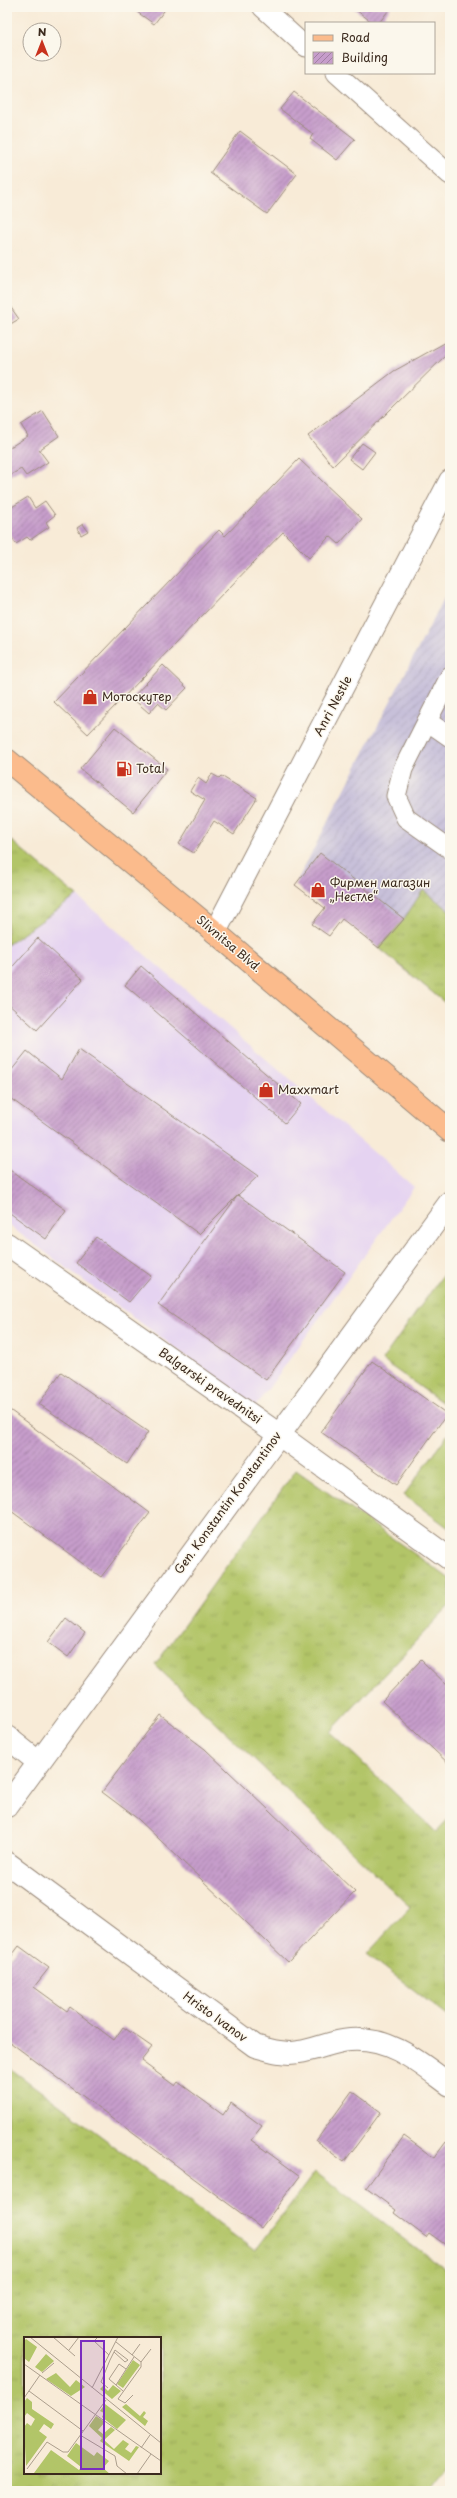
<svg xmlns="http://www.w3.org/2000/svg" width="457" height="2498" font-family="'Playpen Sans',sans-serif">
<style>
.built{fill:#e5d3f1}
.industrial{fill:url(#industrial-furrows)}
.grass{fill:url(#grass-tufts);stroke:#767843;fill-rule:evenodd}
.building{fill:url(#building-hatch)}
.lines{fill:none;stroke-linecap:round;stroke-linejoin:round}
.service-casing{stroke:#9a8a7a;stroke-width:21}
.minor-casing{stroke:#9a8a7a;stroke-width:24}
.primary-casing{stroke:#9a8a7a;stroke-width:24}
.service{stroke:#fff;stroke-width:19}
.minor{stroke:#fff;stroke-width:22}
.primary{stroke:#fbbb8c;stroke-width:22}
.labels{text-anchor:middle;stroke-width:3;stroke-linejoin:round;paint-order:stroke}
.poi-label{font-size:12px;fill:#3b2a1e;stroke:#fbf7ec;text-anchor:start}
.street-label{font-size:12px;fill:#3b2a1e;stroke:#fbf7ec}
.inset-road{fill:none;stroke:#ac9e8d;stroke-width:1}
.view{fill:#7b2cbf;fill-opacity:0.15;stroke:#7b2cbf;stroke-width:2}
.inset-edge{fill:none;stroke:#3b2a1e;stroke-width:2}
</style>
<defs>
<pattern id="industrial-furrows" width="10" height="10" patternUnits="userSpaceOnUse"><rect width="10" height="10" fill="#c7c0d9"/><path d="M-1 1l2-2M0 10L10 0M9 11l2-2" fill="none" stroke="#aca5ba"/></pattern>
<pattern id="grass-tufts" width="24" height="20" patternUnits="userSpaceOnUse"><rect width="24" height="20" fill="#b2c568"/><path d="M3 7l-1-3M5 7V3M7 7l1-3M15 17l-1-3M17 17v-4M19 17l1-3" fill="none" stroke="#9aa95a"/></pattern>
<pattern id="building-hatch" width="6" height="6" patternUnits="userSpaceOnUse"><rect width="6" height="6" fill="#c69dcb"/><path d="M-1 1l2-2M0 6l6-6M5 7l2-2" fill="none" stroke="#a280a4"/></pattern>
</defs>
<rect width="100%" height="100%" fill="#fbf7ec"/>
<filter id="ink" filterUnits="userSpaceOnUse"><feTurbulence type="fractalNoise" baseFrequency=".025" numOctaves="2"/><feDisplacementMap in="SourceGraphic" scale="8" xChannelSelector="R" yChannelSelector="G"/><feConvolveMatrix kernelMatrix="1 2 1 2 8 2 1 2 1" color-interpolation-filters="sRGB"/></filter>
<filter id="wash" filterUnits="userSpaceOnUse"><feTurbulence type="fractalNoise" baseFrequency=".012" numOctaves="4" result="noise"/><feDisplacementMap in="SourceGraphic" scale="16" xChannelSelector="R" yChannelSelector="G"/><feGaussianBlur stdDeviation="0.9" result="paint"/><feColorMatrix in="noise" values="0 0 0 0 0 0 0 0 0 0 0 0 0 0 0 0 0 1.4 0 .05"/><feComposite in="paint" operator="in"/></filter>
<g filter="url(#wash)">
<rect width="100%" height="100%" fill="#f8ebd7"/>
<polygon class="built" points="77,896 414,1187 255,1407 7,1224 7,945"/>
<polygon class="industrial" points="450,587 450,1007 297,881"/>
<g class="grass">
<polygon points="7,837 77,896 7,945"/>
<polygon points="423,890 450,911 450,1007 379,948 404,919"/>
<polygon points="450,1265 450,1408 382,1360"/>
<polygon points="450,1431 450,1529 404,1495"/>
<polygon points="296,1470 450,1579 450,1605 330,1732 436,1832 450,1817 450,2018 367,1954 410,1907 155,1665"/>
<path d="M7,2066L255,2251L315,2172L450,2273V2468L432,2491H7V2467L10,2463L7,2461ZM25,2338H160V2473H25Z"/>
</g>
<g id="blocks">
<g class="building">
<polygon points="130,7 167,7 154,24"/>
<polygon points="352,7 391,7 379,23 373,23"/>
<polygon points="294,92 355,139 337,160 310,139 313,134 280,109"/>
<polygon points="240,131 297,174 267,214 210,173"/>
<polygon points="7,302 19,319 7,326"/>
<polygon points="450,340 450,351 333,466 308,436 394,371"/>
<polygon points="43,411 59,436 39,450 48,462 26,476 21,469 7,477 7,449 28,436 21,425"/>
<polygon points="362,443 375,452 362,469 349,459"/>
<polygon points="299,459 362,519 339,544 330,536 309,558 283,532 88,734 54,702 219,530 225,536"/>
<polygon points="28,497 35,508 45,501 55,515 46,522 49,527 30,540 27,537 16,544 7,531 7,510"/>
<polygon points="83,524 88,531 81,535 77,528"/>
<polygon points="163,665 187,688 166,710 158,703 149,713 132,698"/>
<polygon points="115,727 167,769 133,812 80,769"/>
<polygon points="212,774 219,778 221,776 257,798 234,834 214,821 194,853 179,844 205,800 190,791 198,778 206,784"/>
<polygon points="320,853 404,919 379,948 342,919 329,936 312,924 325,908 295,885"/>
<polygon points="38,938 83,979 37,1030 7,1003 7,973"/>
<polygon points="141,966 301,1104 285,1123 125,985"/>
<polygon points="79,1049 258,1176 238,1195 345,1272 266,1380 158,1305 238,1195 199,1234 7,1096 7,1076 27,1051 62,1079"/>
<polygon points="7,1168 66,1210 46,1239 7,1211"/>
<polygon points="96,1237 151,1276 129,1302 76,1263"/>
<polygon points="372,1361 447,1414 396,1485 321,1432"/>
<polygon points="61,1372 148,1432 127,1464 39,1404"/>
<polygon points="7,1408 150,1513 101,1577 7,1508"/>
<polygon points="66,1618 85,1633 68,1657 48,1642"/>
<polygon points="421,1660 450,1688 450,1765 382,1701"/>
<polygon points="160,1715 205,1749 355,1892 288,1962 138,1819 102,1792"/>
<polygon points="19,1946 49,1968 34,1987 67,2011 70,2007 114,2040 123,2027 152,2047 141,2061 175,2086 178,2082 223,2115 231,2103 262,2126 251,2140 300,2176 261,2228 7,2040 7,1962"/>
<polygon points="352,2091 381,2112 344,2162 316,2141"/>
<polygon points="404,2136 434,2158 446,2142 450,2145 450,2248 429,2233 426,2237 394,2213 396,2210 366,2188"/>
</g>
</g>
</g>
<g filter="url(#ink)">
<use href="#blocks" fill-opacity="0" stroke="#9a8a7a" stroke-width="1"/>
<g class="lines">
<defs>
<g id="service">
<polyline points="262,7 306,47"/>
<polyline points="336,73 450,175"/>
<polyline points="450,676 403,769 396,796 406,818 450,849"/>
<polyline points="427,721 450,737"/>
</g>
<g id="minor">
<polyline points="215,932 450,481"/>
<polyline points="7,1244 278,1434 450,1559"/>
<polyline points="7,1737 38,1762"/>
<polyline points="7,1806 450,1202"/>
<path d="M7,1863L255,2046C269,2050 284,2055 299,2052C316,2050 332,2041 350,2040C391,2037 420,2063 450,2085"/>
</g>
<polyline id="primary" points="7,760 215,932 450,1131"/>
</defs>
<use href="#service" class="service-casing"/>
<use href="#minor" class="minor-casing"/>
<use href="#primary" class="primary-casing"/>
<use href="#service" class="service"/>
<use href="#minor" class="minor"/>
<use href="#primary" class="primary"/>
</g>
</g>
<defs>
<symbol id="shop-bare" viewBox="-9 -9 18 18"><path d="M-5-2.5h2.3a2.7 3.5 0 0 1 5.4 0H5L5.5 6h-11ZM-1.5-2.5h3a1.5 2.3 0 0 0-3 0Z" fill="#c8321e" stroke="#fbf7ec" stroke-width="2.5" paint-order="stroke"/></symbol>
<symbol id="fuel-bare" viewBox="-9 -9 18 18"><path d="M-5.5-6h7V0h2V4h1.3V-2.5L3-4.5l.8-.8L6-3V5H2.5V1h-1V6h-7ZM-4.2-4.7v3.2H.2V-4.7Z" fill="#c8321e" stroke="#fbf7ec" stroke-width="2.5" paint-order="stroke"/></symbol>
</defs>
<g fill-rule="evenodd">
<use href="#shop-bare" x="79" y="686" width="22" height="22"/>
<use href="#fuel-bare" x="113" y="758" width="22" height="22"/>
<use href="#shop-bare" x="307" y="879" width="22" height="22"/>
<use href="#shop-bare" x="255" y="1079" width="22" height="22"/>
</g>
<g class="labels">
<g class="poi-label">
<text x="102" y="701">Мотоскутер</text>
<text x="136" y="773">Total</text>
<text x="330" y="887">Фирмен магазин<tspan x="330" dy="14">„Нестле“</tspan></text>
<text x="278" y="1094">Maxxmart</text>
</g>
<g class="street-label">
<text transform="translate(333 706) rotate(-62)" y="4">Anri Nestle</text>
<text transform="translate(229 944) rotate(40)" y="4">Slivnitsa Blvd.</text>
<text transform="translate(210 1386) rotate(35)" y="4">Balgarski pravednitsi</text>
<text transform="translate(228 1503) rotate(-54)" y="4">Gen. Konstantin Konstantinov</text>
<text transform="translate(215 2017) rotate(36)" y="4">Hristo Ivanov</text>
</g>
</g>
<g transform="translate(24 2337)">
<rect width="137" height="137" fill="#f8ebd7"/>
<path d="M2,2L13,10L5,25L0,21V4ZM22,17L30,24L18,35L11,30ZM109,23L116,28L99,51L93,47ZM32,36L46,50L52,43L61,50L47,59L22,42ZM89,48L97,54L88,62L76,52L79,49L84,54ZM3,61L8,65V72L30,87L27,92L20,87L15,94L23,100L2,129L0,90L3,86L7,89L11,82L3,76L0,80V65ZM81,67L102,83L93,92L78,80L80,76L76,74ZM102,67L116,79L120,74L122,76L119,80L124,84L121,89L98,70ZM72,79L81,85L74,93L79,97L87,90L91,93L80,103L90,112L99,103L105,107L101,112L107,116L112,109L115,110L105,124L76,104L78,101L65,89ZM52,106L70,119L73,115L85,124L79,131L86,137L10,136L27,113L55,133L57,130L43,119Z" fill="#b2c568"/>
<path d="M4.5 101a5.5 5.5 0 1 1 11 0a5.5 5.5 0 1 1-11 0Z" fill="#b2c568"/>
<path class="inset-road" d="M6,0L137,106M29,0L51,19M74,0L70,4L85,18M92,5L117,25L127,12M45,13L55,0M108,18L116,7M0,27L137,124M18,36L30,26M92,48L85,42L95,27L102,32M68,51L94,0M84,51L77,45L86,23L91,13L104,23L101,25L90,15M5,54L59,94M99,54L92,48L110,20M109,58L101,66L94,62L117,30V25M0,61L16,38M56,98L91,119L93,129L103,137M117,111L126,98M3,132L23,105L39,115H44L82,63M113,137L127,117"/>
<path class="view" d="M57,4H80V132H57Z"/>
<rect width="137" height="137" class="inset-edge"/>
</g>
<rect width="457" height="2498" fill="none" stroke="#fbf7ec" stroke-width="24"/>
<rect x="305" y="22" width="130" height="52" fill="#fbf7ec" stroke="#aea59a"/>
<rect x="313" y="35" width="20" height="6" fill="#fbbb8c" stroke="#aea59a"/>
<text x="341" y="42" font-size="12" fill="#3b2a1e">Road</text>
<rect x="313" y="52" width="20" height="12" fill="url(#building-hatch)" stroke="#aea59a"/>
<text x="341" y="62" font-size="12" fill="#3b2a1e">Building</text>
<g transform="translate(42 42)"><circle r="19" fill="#fbf7ec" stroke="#aea59a"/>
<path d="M0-3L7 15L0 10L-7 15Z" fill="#c8321e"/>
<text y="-6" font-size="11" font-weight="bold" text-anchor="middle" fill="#3b2a1e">N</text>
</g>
</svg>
